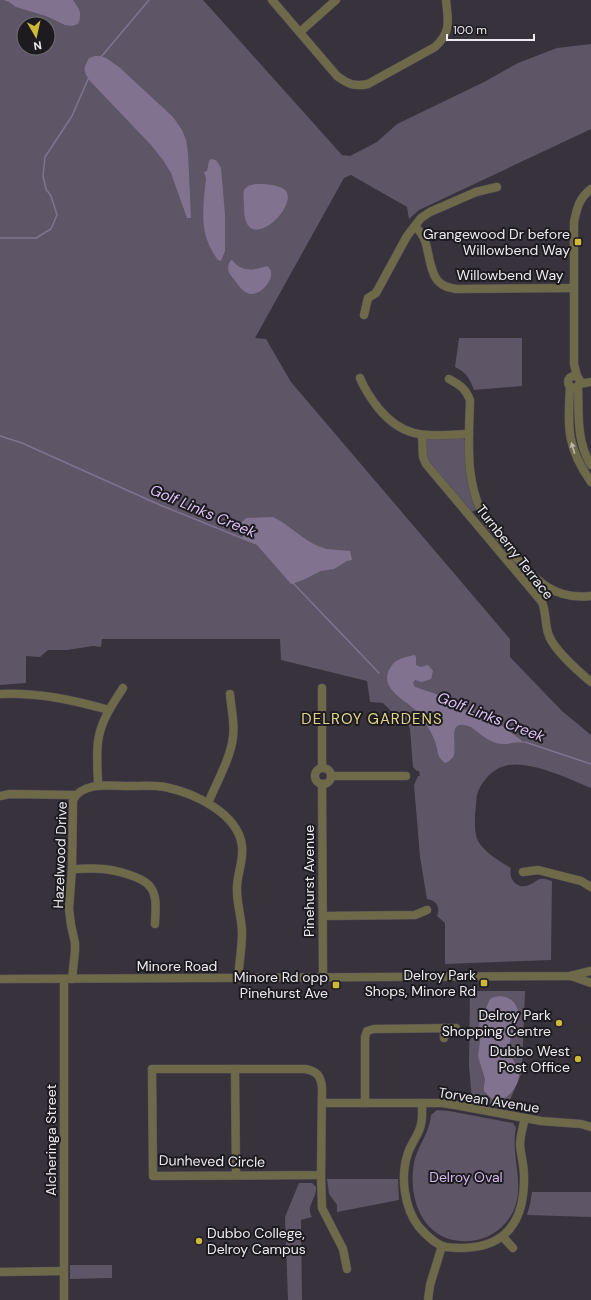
<svg xmlns="http://www.w3.org/2000/svg" width="591" height="1300" font-family="'DM Sans',sans-serif">
<style>
.green{fill:#5e5566;fill-rule:evenodd}
.water{fill:#817390}
.lines{fill:none;stroke-linecap:round;stroke-linejoin:round}
.stream{stroke:#817390;stroke-width:1.5}
.minor-casing{stroke:#544f59;stroke-width:9}
.minor{stroke:#6e6948;stroke-width:8}
.oneway{fill:#bab6ad}
.poi-dot{fill:#ceb837;stroke:#1d1b20;stroke-width:1.5}
.labels{text-anchor:middle;stroke-width:4;stroke-linejoin:round;paint-order:stroke}
.poi-label{font-size:14px;fill:#edeaf0;stroke:#1d1b20;text-anchor:end}
.street-label{font-size:14px;fill:#edeaf0;stroke:#1d1b20}
.park-label{font-size:14px;fill:#d3b9ed;stroke:#1d1b20}
.water-label{font-size:15px;font-style:italic;fill:#dec4f9;stroke:#1d1b20}
.neighbourhood-label{font-size:15px;letter-spacing:1px;fill:#e3d587;stroke:#1d1b20}
</style>
<rect width="100%" height="100%" fill="#37323c"/>
<g class="green">
<path d="M0,0H203L342,155L350,156L377,142L397,124L484,82L518,63L557,48L591,44V129L419,210L409,219L407,207L351,175L344,178L255,338L266,339L291,382L510,639V657L562,711L591,735V788C570,779 531,761 509,765C494,767 481,781 477,795C476,801 476,808 475,814C475,823 474,832 478,841C485,853 499,861 511,868C508,879 517,890 529,885C533,884 536,880 540,879C544,878 548,880 552,881L551,960L445,964V923L437,916C441,907 436,900 427,899L420,857L414,785L418,776H420L419,771H417L413,767L410,729L407,721L401,717L396,716L383,703L370,702L367,681L281,660L280,639H102L101,647L93,646L67,650H48L40,657L26,656V683L0,685ZM24,24H48V48H24Z"/>
<path d="M459,338H522V386L474,390C470,379 466,372 455,367Z"/>
<path d="M427,437H461L464,439L466,442C466,466 467,487 476,510L469,513L427,463L424,439Z"/>
<polygon points="470,991 525,991 522,1072 507,1107 472,1100 469,1066"/>
<path d="M437,1110L449,1111L513,1123L516,1128C510,1156 526,1184 513,1212C505,1228 488,1240 470,1241C425,1245 407,1201 414,1163C418,1144 429,1135 431,1115Z"/>
<polygon points="327,1179 398,1179 399,1200 337,1212 337,1205 329,1194"/>
<path d="M299,1183H312L316,1187C317,1199 305,1206 312,1217L301,1220L302,1300H288L285,1217Z"/>
<polygon points="532,1192 591,1192 591,1217 527,1215 530,1204"/>
<polygon points="70,1265 112,1265 112,1278 70,1279"/>
</g>
<g class="water">
<path d="M4,0H73C79,9 83,13 78,24L72,26L65,25L46,16L16,7L9,2Z"/>
<path d="M95,56H99L106,58L119,67L173,117L182,130L186,140L188,153L191,218H187L171,173L163,160L151,145L90,81C83,71 83,69 89,58Z"/>
<path d="M211,159L216,160L221,168L225,215V251L221,261L218,260C198,234 203,208 206,178L204,172L207,171L209,161Z"/>
<path d="M255,184C263,184 278,184 285,190C301,206 244,259 244,208C244,202 243,195 244,190L248,186Z"/>
<path d="M231,260C234,261 235,264 238,266C248,272 257,269 267,266C280,275 260,299 247,293C241,290 236,282 232,277C227,271 227,266 231,260Z"/>
<path d="M273,517C290,525 308,545 327,549C335,550 342,550 350,551L352,560L347,561L334,569L321,571L303,580L291,584L257,545L243,538L240,529L242,522L246,518Z"/>
<path d="M415,655L416,658V665L421,667L428,665L433,671L431,679L422,682L415,680L413,683L415,687L448,698L452,700L460,709L477,712L482,718L502,726L525,743C517,741 511,744 504,744C492,745 479,733 471,727C444,716 459,747 453,757C451,760 448,762 445,763C435,755 439,750 434,739C431,731 426,724 422,717C412,702 379,692 389,670C394,659 404,657 415,655Z"/>
<path d="M500,996C508,997 514,1000 517,1008C524,1023 508,1034 509,1049C510,1057 517,1064 519,1073C520,1082 512,1095 504,1098C500,1100 496,1099 492,1099L484,1091V1086L485,1079L478,1056L481,1033L479,1024L490,999L494,997Z"/>
</g>
<g class="lines">
<g class="stream">
<polyline points="101,57 149,0"/>
<polyline points="0,238 36,238 51,229 57,215 51,196 46,189 43,176 45,157 72,116 89,77"/>
<polyline points="0,436 22,443 160,505 254,543"/>
<polyline points="293,583 379,673"/>
<polyline points="525,742 591,764"/>
</g>
<defs>
<g id="minor">
<path d="M272,0L337,76C348,84 354,87 368,84L435,47C452,31 448,21 446,0"/>
<polyline points="300,32 336,0"/>
<path d="M415,226C419,230 423,235 425,241C429,252 430,274 439,282C444,287 450,288 456,289L573,288"/>
<polyline points="364,315 368,298 376,293 407,236 421,218 430,212 476,192 497,187"/>
<path d="M577,376L574,364V222C577,208 579,198 591,189"/>
<circle cx="574" cy="382" r="6"/>
<path d="M360,378C365,390 371,399 379,409C407,442 430,435 469,434"/>
<path d="M449,379C460,385 465,388 470,400C469,441 464,484 486,520C496,532 505,544 515,556C537,582 555,600 591,596"/>
<polyline points="579,384 591,382"/>
<path d="M570,386C568,428 566,446 591,482"/>
<path d="M578,386C579,413 576,441 591,465"/>
<path d="M422,435L423,457L426,464L542,602C546,612 545,623 548,633C552,648 579,672 591,682"/>
<path d="M0,694C37,692 73,700 109,710"/>
<circle cx="323" cy="776" r="8"/>
<polyline points="322,768 322,688"/>
<polyline points="331,776 406,776"/>
<polyline points="322,784 323,978"/>
<path d="M98,786C98,772 96,756 98,742C100,722 112,705 123,688"/>
<polyline points="0,796 10,794 75,795"/>
<path d="M208,803C216,784 231,757 233,737C235,723 231,708 230,694"/>
<path d="M72,869C82,869 93,868 103,869C115,870 145,877 151,888C158,898 155,913 155,924"/>
<polyline points="523,872 538,870 581,881 591,887"/>
<polyline points="323,916 415,915 427,910"/>
<polyline points="571,976 591,983"/>
<polyline points="0,979 570,976 591,971"/>
<polyline points="64,979 64,1300"/>
<path d="M72,979L75,951V943L71,925L69,909L72,869L73,800C83,781 111,786 128,786C140,786 153,785 165,787C194,793 238,813 242,846C244,861 236,876 237,891C237,905 242,919 242,933C242,948 239,964 238,979"/>
<polyline points="444,1028 444,1038"/>
<path d="M152,1069H305C317,1071 321,1076 322,1088L321,1175L153,1176Z"/>
<polyline points="235,1069 236,1175"/>
<polyline points="322,1103 442,1103 455,1105 541,1121 581,1124 591,1127"/>
<polyline points="365,1103 365,1037 367,1031 374,1029 456,1028"/>
<path d="M422,1103C422,1112 423,1120 420,1128C417,1137 411,1144 408,1153C400,1176 404,1208 419,1227C426,1235 436,1245 446,1247C499,1253 525,1229 524,1176C524,1165 521,1156 520,1145C520,1136 523,1127 525,1118"/>
<polyline points="321,1175 322,1208 343,1249 347,1269"/>
<polyline points="503,1237 513,1248"/>
<polyline points="0,1272 64,1271"/>
<polyline points="428,1300 430,1285 442,1246"/>
</g>
</defs>
<use href="#minor" class="minor-casing"/>
<use href="#minor" class="minor"/>
</g>
<defs><path id="oneway-solid" d="M-6-.8H1V-3.2L6.5 0L1 3.2V.8H-6Z"/></defs>
<use class="oneway" href="#oneway-solid" transform="translate(573 448) rotate(-106)"/>
<g class="poi-dot">
<rect x="574" y="238" width="8" height="8" rx="2"/>
<rect x="480" y="979" width="8" height="8" rx="2"/>
<rect x="332" y="981" width="8" height="8" rx="2"/>
<circle cx="559" cy="1023" r="4"/>
<circle cx="578" cy="1059" r="4"/>
<circle cx="199" cy="1241" r="4"/>
</g>
<g class="labels">
<g class="poi-label">
<text x="570" y="239">Grangewood Dr before<tspan x="570" dy="16">Willowbend Way</tspan></text>
<text x="476" y="980">Delroy Park<tspan x="476" dy="16">Shops, Minore Rd</tspan></text>
<text x="328" y="982">Minore Rd opp<tspan x="328" dy="16">Pinehurst Ave</tspan></text>
<text x="551" y="1020">Delroy Park<tspan x="551" dy="16">Shopping Centre</tspan></text>
<text x="570" y="1056">Dubbo West<tspan x="570" dy="16">Post Office</tspan></text>
<text x="207" y="1238" text-anchor="start">Dubbo College,<tspan x="207" dy="16">Delroy Campus</tspan></text>
</g>
<g class="street-label">
<text x="510" y="280">Willowbend Way</text>
<text transform="translate(515 552) rotate(52)" y="5">Turnberry Terrace</text>
<text transform="translate(60 855) rotate(-88)" y="5">Hazelwood Drive</text>
<text transform="translate(309 881) rotate(-90)" y="5">Pinehurst Avenue</text>
<text x="177" y="971">Minore Road</text>
<text transform="translate(489 1100) rotate(9)" y="5">Torvean Avenue</text>
<text transform="translate(51 1140) rotate(-90)" y="5">Alcheringa Street</text>
<text transform="translate(212 1161) rotate(1)" y="5">Dunheved Circle</text>
</g>
<g class="park-label">
<text x="466" y="1182">Delroy Oval</text>
</g>
<g class="water-label">
<text transform="translate(203 511) rotate(23)" y="5">Golf Links Creek</text>
<text transform="translate(491 717) rotate(21)" y="5">Golf Links Creek</text>
</g>
<g class="neighbourhood-label">
<text x="372" y="724">DELROY GARDENS</text>
</g>
</g>
<g transform="translate(36 36) rotate(171)"><circle r="19" fill="#1d1b20" stroke="#706e73"/>
<path d="M0-3L7 15L0 10L-7 15Z" fill="#ceb837"/>
<text y="-6" font-size="11" font-weight="bold" text-anchor="middle" fill="#edeaf0">N</text>
</g>
<path d="M447 34v6h87v-6" fill="none" stroke="#edeaf0" stroke-width="2"/>
<text x="453" y="34" font-size="12" fill="#edeaf0" stroke="#1d1b20" stroke-width="3" paint-order="stroke">100 m</text>
</svg>
